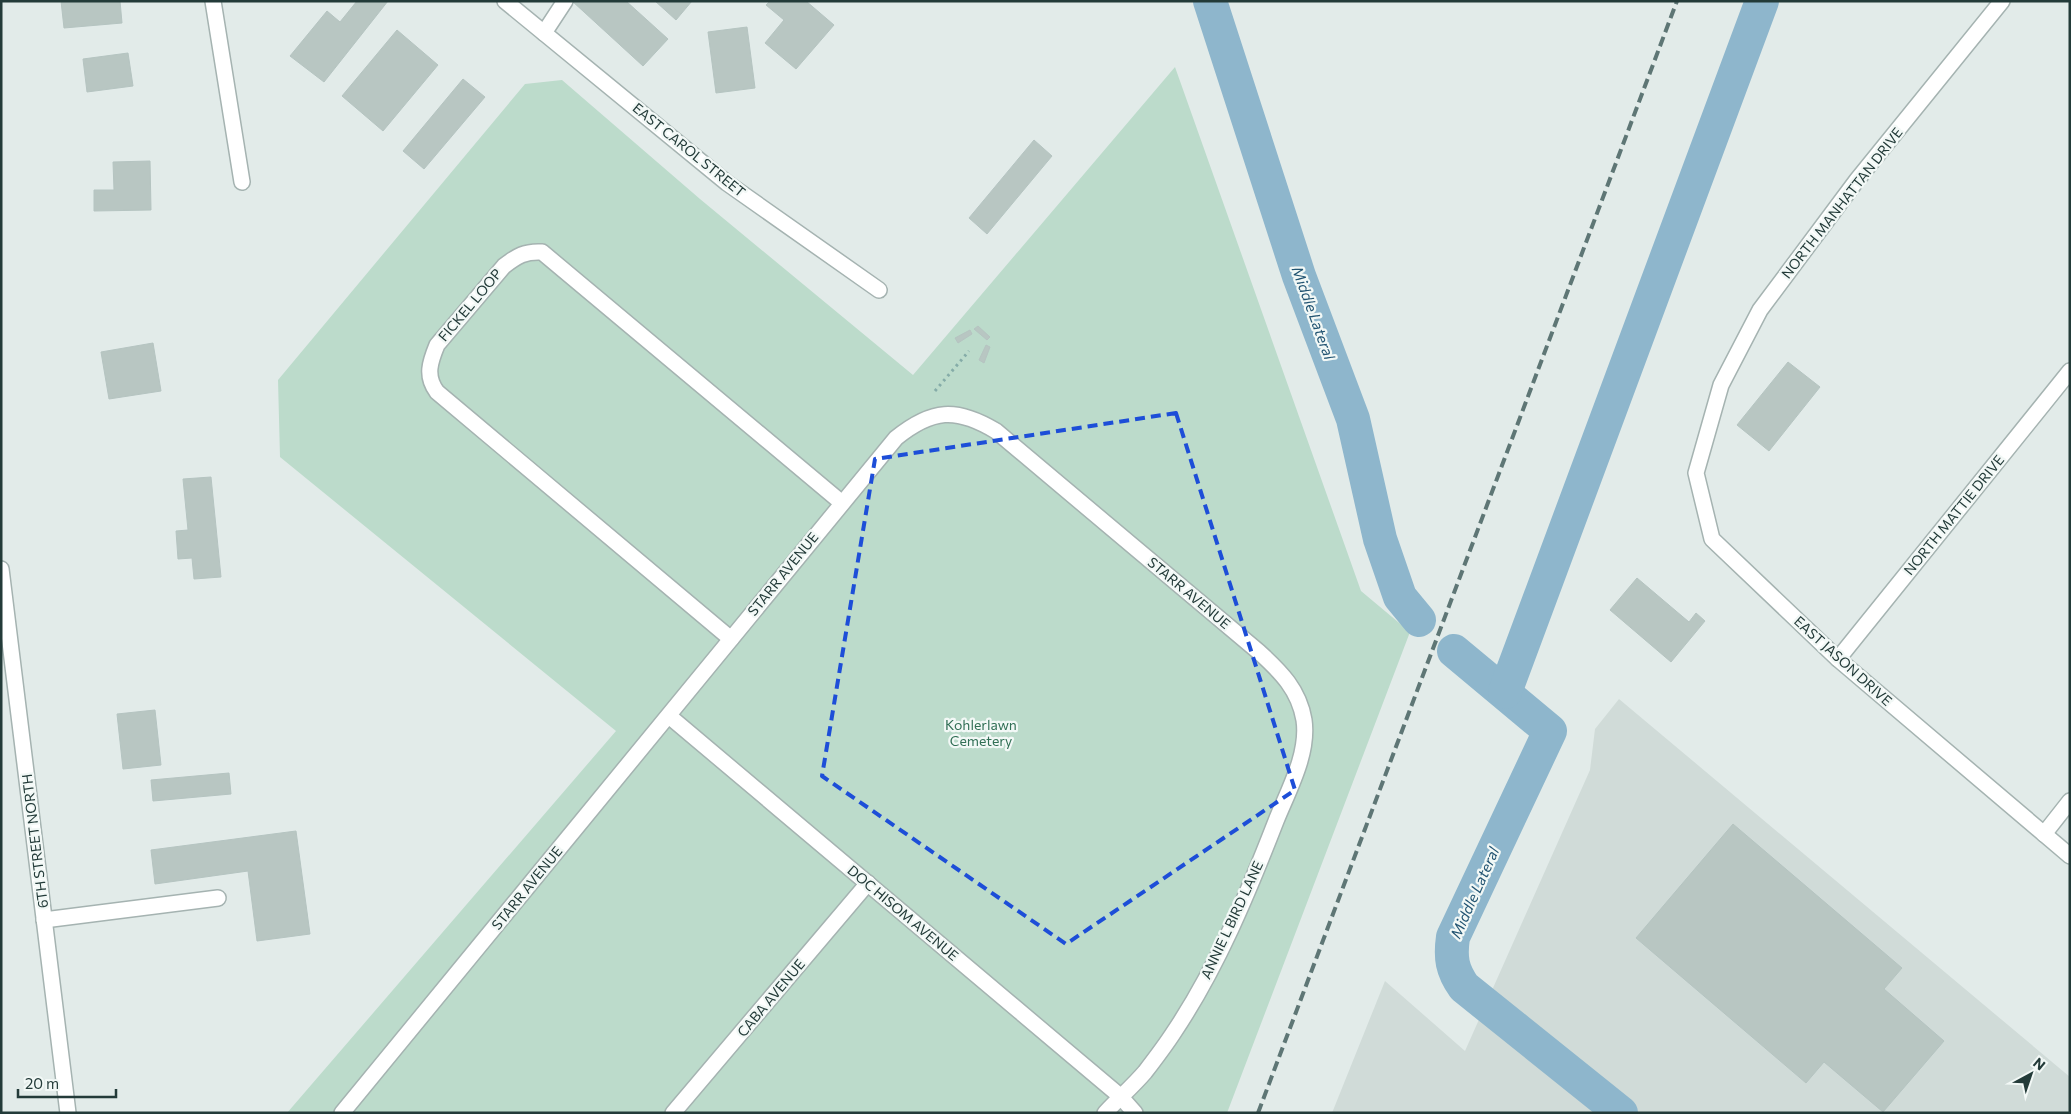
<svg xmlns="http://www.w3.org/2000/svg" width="2071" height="1114" font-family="Commissioner,sans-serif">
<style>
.built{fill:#d0dbd8}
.green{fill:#bcdbcb}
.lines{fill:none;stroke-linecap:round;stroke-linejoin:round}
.canal{stroke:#8eb6cc;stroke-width:34}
.building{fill:#b8c6c2;stroke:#b5c4c1}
.minor-casing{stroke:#a5b3b1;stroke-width:18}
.path{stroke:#85aca8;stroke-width:3;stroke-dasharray:2.5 4;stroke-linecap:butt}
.minor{stroke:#fff;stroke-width:15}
.rail{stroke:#5e7675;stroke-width:4;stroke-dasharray:10 5;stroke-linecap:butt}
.marked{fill:none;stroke:#1d4ed8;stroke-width:4;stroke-dasharray:10 6;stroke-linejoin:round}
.labels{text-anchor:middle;stroke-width:4.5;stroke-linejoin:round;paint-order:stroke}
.street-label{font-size:14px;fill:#233b39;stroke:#f2f8f6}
.park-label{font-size:14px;fill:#316f55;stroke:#f2f8f6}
.water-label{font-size:15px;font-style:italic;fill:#225472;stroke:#f2f8f6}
</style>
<rect width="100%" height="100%" fill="#e2ebe9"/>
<polygon class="built" points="1619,699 2070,1077 2070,1113 1332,1113 1385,981 1465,1051 1590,770 1595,729"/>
<polygon class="green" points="1175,67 1361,591 1410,632 1227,1113 287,1113 616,731 280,457 278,380 525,84 562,80 700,199 913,375"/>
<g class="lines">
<g class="canal">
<polyline points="1210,1 1299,276 1353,419 1380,539 1400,597 1419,620"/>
<path d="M1454,651L1550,731L1453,937C1450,958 1452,970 1464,987L1621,1113"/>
<polyline points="1505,692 1762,1"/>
</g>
</g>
<g class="building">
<polygon points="61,1 120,1 122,23 64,28"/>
<polygon points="357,1 388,1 324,82 290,56 327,11 340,22"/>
<polygon points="572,1 626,1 668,39 643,66"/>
<polygon points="655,1 692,1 676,20"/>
<polygon points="770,1 806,1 834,25 796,69 765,43 784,20 766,5"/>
<polygon points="747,27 755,88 716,93 708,32"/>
<polygon points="397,30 438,65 383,131 342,96"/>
<polygon points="128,53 133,86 87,92 83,59"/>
<polygon points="463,79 485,97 424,169 403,151"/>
<polygon points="1034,140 1052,156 987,234 969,218"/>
<polygon points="150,161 151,210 94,211 94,190 114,190 113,162"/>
<polygon points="978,326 990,337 987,340 974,329"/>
<polygon points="970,330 972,334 958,343 955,338"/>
<polygon points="153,343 161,391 109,399 101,352"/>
<polygon points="986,345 990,347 984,363 979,360"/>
<polygon points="1788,362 1820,387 1769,451 1737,425"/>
<polygon points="211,477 221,577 194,579 192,558 178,559 176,531 188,530 183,479"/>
<polygon points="1637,578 1689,622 1696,613 1705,621 1671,662 1610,610"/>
<polygon points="155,710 161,765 123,769 117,714"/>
<polygon points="229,773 231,794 153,801 151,780"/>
<polygon points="1733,824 1902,968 1884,989 1944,1041 1883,1112 1824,1062 1806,1083 1636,938"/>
<polygon points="296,831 310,934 257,941 248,871 155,884 151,850"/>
</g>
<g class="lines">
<defs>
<g id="minor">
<polyline points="213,1 242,182"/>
<polyline points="505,1 727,183 879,290"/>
<polyline points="2002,1 1857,180 1760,310 1721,385 1696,473 1712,539 1838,659 2070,856"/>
<polyline points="544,33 565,1"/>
<polyline points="1,569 68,1113"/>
<path d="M731,639L437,392C425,376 430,362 437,345L504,266C517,256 525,251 542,252L842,503"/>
<polyline points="1838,659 2070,371"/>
<polyline points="669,716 1120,1096 1135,1113"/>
<polyline points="2044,834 2070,801"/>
<polyline points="44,920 218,898"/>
<path d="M342,1113L896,438C932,409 956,407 996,431L1259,652C1281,672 1299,690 1304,720C1309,754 1288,791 1276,821C1248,893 1217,968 1174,1032C1165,1046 1155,1059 1145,1072C1133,1086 1118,1099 1105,1113"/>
<polyline points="673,1113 868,883"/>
</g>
</defs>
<use href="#minor" class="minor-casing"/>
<polyline class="path" points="935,391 969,351"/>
<use href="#minor" class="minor"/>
<polyline class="rail" points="1258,1113 1677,1"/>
</g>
<path class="marked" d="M1176,413L1295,790L1066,944L822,776L875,459Z"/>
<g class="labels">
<g class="street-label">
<text transform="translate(689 150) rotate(39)" y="5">EAST CAROL STREET</text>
<text transform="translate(1842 203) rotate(-52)" y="5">NORTH MANHATTAN DRIVE</text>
<text transform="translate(470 305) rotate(-50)" y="5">FICKEL LOOP</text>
<text transform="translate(1954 515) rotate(-51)" y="5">NORTH MATTIE DRIVE</text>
<text transform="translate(783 574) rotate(-51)" y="5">STARR AVENUE</text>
<text transform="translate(1189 593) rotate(40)" y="5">STARR AVENUE</text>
<text transform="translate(1843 661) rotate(42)" y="5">EAST JASON DRIVE</text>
<text transform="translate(35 841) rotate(-97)" y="5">6TH STREET NORTH</text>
<text transform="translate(527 888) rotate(-51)" y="5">STARR AVENUE</text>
<text transform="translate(903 913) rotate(40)" y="5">DOC HISOM AVENUE</text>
<text transform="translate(1232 920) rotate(-65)" y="5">ANNIE L BIRD LANE</text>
<text transform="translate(771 998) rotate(-50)" y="5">CABA AVENUE</text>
</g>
<g class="park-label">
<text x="981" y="730">Kohlerlawn<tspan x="981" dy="16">Cemetery</tspan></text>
</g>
<g class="water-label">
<text transform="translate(1313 313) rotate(70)" y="5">Middle Lateral</text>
<text transform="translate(1475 893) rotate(-66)" y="5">Middle Lateral</text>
</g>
</g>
<rect width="2071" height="1114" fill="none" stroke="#233b39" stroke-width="5"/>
<g transform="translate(2031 1074) rotate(40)" stroke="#f2f8f6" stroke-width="4" paint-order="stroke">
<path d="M0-4L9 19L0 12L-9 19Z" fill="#233b39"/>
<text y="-8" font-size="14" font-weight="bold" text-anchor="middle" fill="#233b39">N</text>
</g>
<path d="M18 1089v8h98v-8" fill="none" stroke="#233b39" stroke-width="2.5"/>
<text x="25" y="1089" font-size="15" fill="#233b39" stroke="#f2f8f6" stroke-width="4" paint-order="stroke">20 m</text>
</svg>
